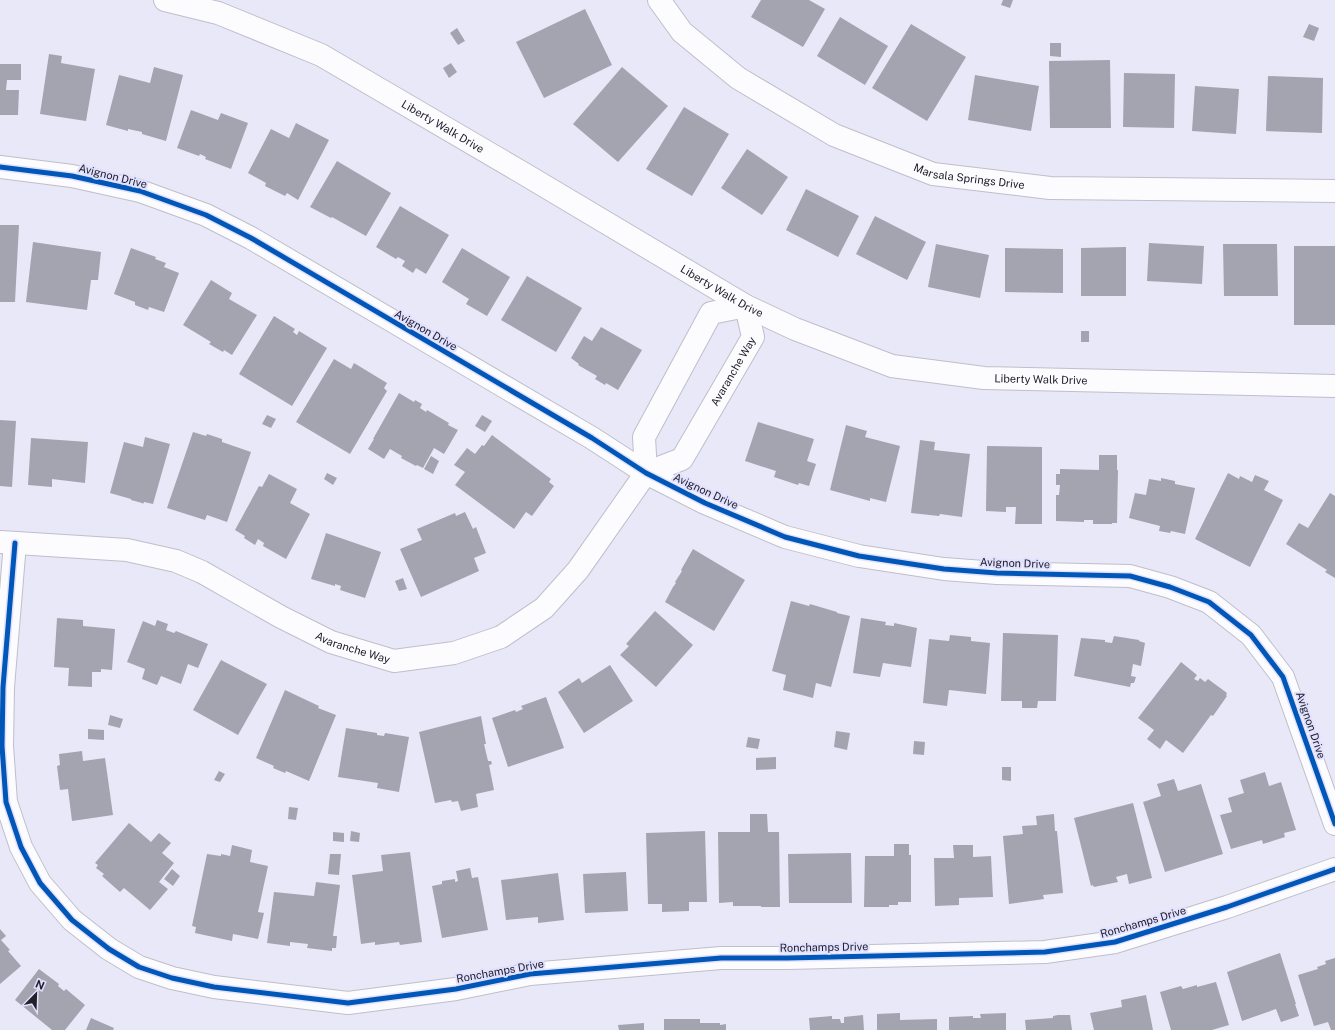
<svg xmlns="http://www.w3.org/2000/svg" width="1335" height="1030" font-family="'Public Sans',sans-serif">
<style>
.building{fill:#a4a4b0}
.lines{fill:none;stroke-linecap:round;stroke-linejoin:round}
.street-casing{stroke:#bfbecb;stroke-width:24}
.secondary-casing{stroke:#bfbecb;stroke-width:24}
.street{stroke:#fcfcfe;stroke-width:22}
.secondary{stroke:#fcfcfe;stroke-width:22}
.cycleway-casing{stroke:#e2e1ff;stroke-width:8}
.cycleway{stroke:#0057b8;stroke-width:5}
.labels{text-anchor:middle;stroke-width:4;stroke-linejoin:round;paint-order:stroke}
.street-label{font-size:11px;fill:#21212c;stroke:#e2e1ff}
</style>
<rect width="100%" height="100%" fill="#e8e8f8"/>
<g class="building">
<polygon points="761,0 809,0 825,9 803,47 751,17"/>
<polygon points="1003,0 1013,0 1010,8 1001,5"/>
<polygon points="585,9 612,65 544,98 516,42"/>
<polygon points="840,17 888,46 865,85 817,56"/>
<polygon points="911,24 966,57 927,121 872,88"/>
<polygon points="1309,24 1319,28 1314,41 1303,37"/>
<polygon points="457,28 465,41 458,45 450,33"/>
<polygon points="1050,43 1061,43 1061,57 1050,56"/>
<polygon points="49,54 62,56 61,63 95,69 86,121 40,114"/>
<polygon points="1110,60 1111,128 1050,128 1049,61"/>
<polygon points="451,63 457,72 449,78 443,68"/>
<polygon points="0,64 21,64 21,80 7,80 6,90 19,90 18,115 0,115"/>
<polygon points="154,67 183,75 166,141 142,134 142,132 128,129 128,131 106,125 119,75 150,83"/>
<polygon points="622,67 668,106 618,162 573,124"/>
<polygon points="1124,73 1175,74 1174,128 1123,127"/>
<polygon points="975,75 1039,86 1031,131 968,120"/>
<polygon points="1268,76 1323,78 1322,133 1266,131"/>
<polygon points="1195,86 1239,89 1236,134 1192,131"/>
<polygon points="684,107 729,134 692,196 646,169"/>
<polygon points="191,110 218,120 221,113 248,123 231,169 205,159 206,157 200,154 199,156 177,148"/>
<polygon points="296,123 329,140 298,200 287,193 285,196 265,186 266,183 248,173 271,129 289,138"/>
<polygon points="747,149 788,177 762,215 721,188"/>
<polygon points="337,161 391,193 366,236 332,217 331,218 310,207"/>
<polygon points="806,189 859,216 838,257 786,230"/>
<polygon points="400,206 449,235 426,274 416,268 413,273 402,266 405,261 398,257 396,259 376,247"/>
<polygon points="875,216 926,242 907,280 856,254"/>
<polygon points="0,225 19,225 15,302 0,302"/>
<polygon points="33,242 101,252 98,280 91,280 87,310 26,302"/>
<polygon points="1149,243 1204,246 1202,284 1147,281"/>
<polygon points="936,244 989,255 980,298 928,287"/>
<polygon points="1223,244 1277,244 1278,296 1224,296"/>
<rect x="1294" y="246" width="41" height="79"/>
<polygon points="1126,247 1126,296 1081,296 1081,248"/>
<polygon points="131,248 156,257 155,259 166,263 164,267 179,273 164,312 149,307 148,310 135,305 135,302 114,294"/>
<polygon points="462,248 510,277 487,316 466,304 469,299 442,282"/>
<polygon points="1005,248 1063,249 1063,293 1005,292"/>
<polygon points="527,276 582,308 556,352 501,320"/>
<polygon points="211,280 232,293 229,299 257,315 232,355 224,350 223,352 209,344 211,342 183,325"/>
<polygon points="274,316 295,329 293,332 297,335 299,331 327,348 292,406 239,374"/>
<polygon points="601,327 642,350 618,390 606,383 605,385 595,379 597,376 578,365 579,364 571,358 584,336 592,341"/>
<rect x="1081" y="331" width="8" height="11"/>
<polygon points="334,359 351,369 354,363 387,383 384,388 387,391 350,454 296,422"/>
<polygon points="399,393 414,402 415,400 422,404 420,408 426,412 427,410 449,423 448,425 458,430 444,454 434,448 423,468 417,465 416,466 401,458 402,456 390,449 384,459 368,449 374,439 373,439"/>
<polygon points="267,415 276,419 271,428 262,424"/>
<polygon points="482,415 492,421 485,432 475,426"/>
<polygon points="0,420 16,421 12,487 0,486"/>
<polygon points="758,422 814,439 807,461 816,464 809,486 799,483 798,485 774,477 776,471 745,461"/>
<polygon points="846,425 867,431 865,437 900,446 886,502 870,498 870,501 830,490"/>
<polygon points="193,432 206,436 207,434 222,439 222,442 251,452 227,522 207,515 205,520 167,508"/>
<polygon points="492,435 551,479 549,482 554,486 532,516 526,512 514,529 455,485 465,472 454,465 467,448 475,454 482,445 484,446"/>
<polygon points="145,437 170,444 153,504 144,502 143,504 142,503 131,500 131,499 110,493 124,442 143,447"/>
<polygon points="31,438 88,442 85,483 52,479 52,487 28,485"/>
<polygon points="920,440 935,442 934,450 970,454 962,517 940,514 939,516 911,513"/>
<polygon points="987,446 1042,447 1042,524 1015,524 1016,507 1006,507 1006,512 986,511"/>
<polygon points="1099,455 1117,455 1117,470 1118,470 1117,523 1112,523 1112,524 1093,524 1093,520 1084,520 1084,522 1056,521 1056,495 1059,495 1060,485 1056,485 1056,474 1060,474 1060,469 1099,470"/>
<polygon points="431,456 439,461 433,474 424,469"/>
<polygon points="327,473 337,478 333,485 324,479"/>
<polygon points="1228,473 1239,479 1240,476 1252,482 1255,475 1269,481 1264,490 1283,500 1250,567 1195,539"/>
<polygon points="269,474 297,489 290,503 310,514 286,559 263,546 264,543 258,539 255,545 244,538 245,536 235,530 259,486 262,487"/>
<polygon points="1161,478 1175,481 1175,484 1195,488 1185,534 1171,531 1170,533 1159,531 1160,526 1129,518 1135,493 1146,495 1149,479 1161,481"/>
<polygon points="1330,493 1335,496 1335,578 1325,572 1327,570 1286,544 1299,523 1308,528"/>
<polygon points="465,512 473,529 476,527 486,553 474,558 479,571 421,597 400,549 422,540 417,529 455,513 456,516"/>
<polygon points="326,533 381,552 365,598 340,590 341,586 335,584 335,586 311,579"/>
<polygon points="693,549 745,580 714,631 665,602 673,587 676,583 675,582 682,571 681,570"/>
<polygon points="403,578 407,589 399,591 395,581"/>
<polygon points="791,601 809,606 810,604 837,612 837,613 850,616 831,687 816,683 813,698 783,690 786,675 772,671"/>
<polygon points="655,611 693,645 656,687 620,655 629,646 626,644"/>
<polygon points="57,618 83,620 83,626 115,629 112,670 101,669 101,672 92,672 92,687 68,686 69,668 54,667"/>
<polygon points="861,618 886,622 885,625 894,626 894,623 917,628 911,667 883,663 880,677 853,673"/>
<polygon points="157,620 168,624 166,630 174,633 176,631 208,644 198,668 188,664 181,684 161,676 157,685 142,679 145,669 127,662 143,621 155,626"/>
<polygon points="1003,633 1058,635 1056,701 1038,701 1037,708 1022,708 1022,701 1001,701"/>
<polygon points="950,635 971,637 971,641 990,643 986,694 949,690 947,706 923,703 929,639 949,641"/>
<polygon points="1114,636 1139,640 1139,641 1145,643 1141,666 1133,664 1131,676 1136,677 1134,683 1131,683 1130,687 1074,676 1081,638 1105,640 1105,642 1112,643"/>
<polygon points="221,660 267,684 238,735 193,710"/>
<polygon points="1181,662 1197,675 1194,679 1198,681 1200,678 1205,682 1208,679 1227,693 1226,695 1227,696 1213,716 1211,715 1183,753 1166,740 1160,749 1147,739 1154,730 1138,718"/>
<polygon points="610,665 633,701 584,733 558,692 579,678 582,683"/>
<polygon points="285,690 319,706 318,708 336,715 309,781 286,771 285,773 273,768 274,766 256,758"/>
<polygon points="546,697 564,748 508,767 492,718 515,710 516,712 523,709 521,706"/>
<polygon points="110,715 123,719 120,728 108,725"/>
<polygon points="481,716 486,744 484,744 488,761 491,761 492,764 489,765 494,790 476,794 478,807 461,811 458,801 452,802 451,800 435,803 419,732"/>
<polygon points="346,728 377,733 377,735 384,736 385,733 409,737 399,792 377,788 378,783 338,777"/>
<polygon points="88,729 104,730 104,740 88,739"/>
<polygon points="836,731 850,733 847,750 834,747"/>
<polygon points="748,737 760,739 758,749 746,747"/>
<polygon points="914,741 925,742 924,755 913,754"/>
<polygon points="82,751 83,761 105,758 113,815 72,821 68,789 60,790 57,766 60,765 59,754"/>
<polygon points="776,757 776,769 756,770 756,758"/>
<polygon points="1002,767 1011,767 1011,781 1002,780"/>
<polygon points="219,771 225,774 220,782 214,780"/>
<polygon points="1265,772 1269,786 1281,782 1296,830 1284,833 1285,837 1263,844 1262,840 1231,849 1220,815 1232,812 1228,798 1244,793 1240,780"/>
<polygon points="1174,779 1178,791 1201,784 1223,854 1165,872 1143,802 1161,796 1157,784"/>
<polygon points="1133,803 1152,878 1129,884 1127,874 1116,877 1118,882 1094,887 1093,885 1091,886 1074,818"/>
<polygon points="289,807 298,808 296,820 288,819"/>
<polygon points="750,814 767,814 768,832 779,832 780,907 761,907 761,906 733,906 733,902 719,903 718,832 750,832"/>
<polygon points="1054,814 1055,831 1057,831 1063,893 1043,895 1044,899 1009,904 1003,836 1023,834 1022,826 1037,825 1036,816"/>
<polygon points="129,823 151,842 159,833 171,843 162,853 174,863 159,882 168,889 150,910 124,888 120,892 102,876 104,874 96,868 98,865 95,863"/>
<polygon points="351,831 360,833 359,842 350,841"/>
<polygon points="705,831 707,902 689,902 689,911 662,912 662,904 648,904 646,833"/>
<polygon points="333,832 344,833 344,842 333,841"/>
<polygon points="894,844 909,844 909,855 911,855 911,902 898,902 898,905 889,905 889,907 864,907 865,856 894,856"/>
<polygon points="232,845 252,850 250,862 268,866 258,912 264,913 258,939 233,934 232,941 195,933 196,927 192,926 207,854 221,856 221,854 230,856"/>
<polygon points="953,845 973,845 973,857 991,856 993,897 959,898 959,905 935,906 934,858 954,858"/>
<polygon points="410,852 422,942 400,945 399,942 375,945 375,942 361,944 352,875 383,871 381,855"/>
<polygon points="851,853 852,903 789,903 788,854"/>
<polygon points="330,854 341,854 339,875 328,874"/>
<polygon points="470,868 472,878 478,877 488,930 442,938 432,886 442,884 442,881 455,879 455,882 458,881 456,871"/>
<polygon points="172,869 180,876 173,886 164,879"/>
<polygon points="626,872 628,911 585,913 583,874"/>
<polygon points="558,873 564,920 538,923 538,917 506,920 501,880"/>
<polygon points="316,882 340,885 333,936 337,936 336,948 332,948 332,951 307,948 308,944 290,942 290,946 267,943 274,892 314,896"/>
<polygon points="0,929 6,936 1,940 10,950 8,951 21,966 0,984"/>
<polygon points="1280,953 1296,1004 1295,1004 1299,1016 1281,1022 1276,1009 1242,1021 1227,972"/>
<polygon points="1335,958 1335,1030 1331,1030 1328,1022 1314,1026 1298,975 1318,969 1317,967 1326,964 1325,961"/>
<polygon points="39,969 59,984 58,986 64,991 66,989 85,1005 65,1030 52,1030 15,1000"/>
<polygon points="1216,982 1229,1025 1212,1030 1171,1030 1160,992 1181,986 1183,989 1197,985 1197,987"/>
<polygon points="1146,995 1153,1030 1094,1030 1090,1013 1122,1007 1121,1000"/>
<polygon points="900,1013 900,1020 937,1019 937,1030 877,1030 877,1014"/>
<polygon points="1006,1013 1006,1030 949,1030 949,1017 973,1016 973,1018 981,1018 980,1014"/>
<polygon points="863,1015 864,1030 810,1030 809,1018 832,1016 832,1019 840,1019 841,1023 844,1023 844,1017"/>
<polygon points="1058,1015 1070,1015 1072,1030 1026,1030 1025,1020 1053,1018 1053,1016"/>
<polygon points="91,1018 114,1028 113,1030 86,1030"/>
<polygon points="664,1019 700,1019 700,1023 720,1023 720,1025 726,1024 726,1030 664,1030"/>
<polygon points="644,1023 644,1030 619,1030 618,1025"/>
</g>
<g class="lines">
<defs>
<g id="street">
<path id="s1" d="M659,0L682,32L738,78L834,135L933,174L1050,188L1335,191"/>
<polyline points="0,167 72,176 140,191 206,215 251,238 592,438 646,473 705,503 785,537 859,556 944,569 997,573 1130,576 1170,587 1209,602 1251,635 1283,677 1335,824"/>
<path id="s2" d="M1,542L127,550L176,561L202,572L281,617L331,642L394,661L454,653L501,637L544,608L578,570L646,473L682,459L753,337L746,306L711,313L644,437L646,473"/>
<polyline points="15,543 3,687 2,746 6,802 21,847 40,883 72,920 109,949 139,967 172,978 214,987 348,1003 456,989 530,974 721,958 787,958 1045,952 1115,942 1227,907 1335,869"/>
</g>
<g id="secondary">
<path id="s3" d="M165,0L218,13L321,55L521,172L746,306L795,329L892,366L984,378L1335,386"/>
</g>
</defs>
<use href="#street" class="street-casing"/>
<use href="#secondary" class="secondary-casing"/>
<use href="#street" class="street"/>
<use href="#secondary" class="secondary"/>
<defs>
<g id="cycleway">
<polyline points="0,167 72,176 140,191 206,215 251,238 592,438 646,473 705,503 785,537 859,556 944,569 997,573 1130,576 1170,587 1209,602 1251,635 1283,677 1335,824"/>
<polyline points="15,543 3,687 2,746 6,802 21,847 40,883 72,920 109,949 139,967 172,978 214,987 348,1003 456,989 530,974 721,958 787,958 1045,952 1115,942 1227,907 1335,869"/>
</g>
</defs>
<use href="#cycleway" class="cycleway-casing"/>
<use href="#cycleway" class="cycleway"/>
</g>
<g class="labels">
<g class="street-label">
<text dy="4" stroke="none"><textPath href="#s3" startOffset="307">Liberty Walk Drive</textPath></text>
<text dy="4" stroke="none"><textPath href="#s1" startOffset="366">Marsala Springs Drive</textPath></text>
<text transform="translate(113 176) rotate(14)" y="4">Avignon Drive</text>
<text dy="4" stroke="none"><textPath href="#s3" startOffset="631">Liberty Walk Drive</textPath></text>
<text transform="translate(426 330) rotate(30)" y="4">Avignon Drive</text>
<text dy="4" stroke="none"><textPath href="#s2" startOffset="889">Avaranche Way</textPath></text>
<text dy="4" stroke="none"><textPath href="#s3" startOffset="967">Liberty Walk Drive</textPath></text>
<text transform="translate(706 491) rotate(25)" y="4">Avignon Drive</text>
<text transform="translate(1015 563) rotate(2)" y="4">Avignon Drive</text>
<text dy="4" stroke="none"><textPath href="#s2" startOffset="374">Avaranche Way</textPath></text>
<text transform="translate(1311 725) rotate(71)" y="4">Avignon Drive</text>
<text transform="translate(1143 922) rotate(-16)" y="4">Ronchamps Drive</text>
<text transform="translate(824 947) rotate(-1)" y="4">Ronchamps Drive</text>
<text transform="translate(500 971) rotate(-10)" y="4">Ronchamps Drive</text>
</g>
</g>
<g transform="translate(36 994) rotate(23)" stroke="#e2e1ff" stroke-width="3" paint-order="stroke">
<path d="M0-3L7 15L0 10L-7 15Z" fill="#21212c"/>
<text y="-6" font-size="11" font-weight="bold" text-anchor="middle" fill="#21212c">N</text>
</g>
</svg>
